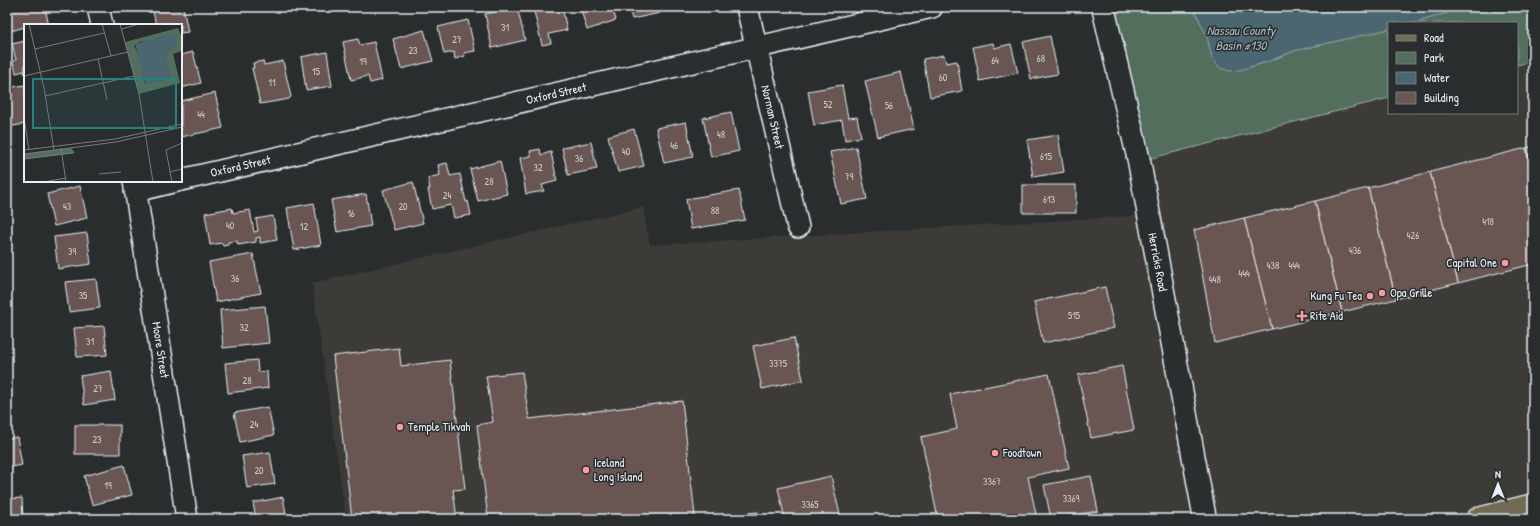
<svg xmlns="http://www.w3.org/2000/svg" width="1540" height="526" font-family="'Patrick Hand',sans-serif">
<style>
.built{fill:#3d3a39}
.green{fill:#536e5d;stroke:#9eb0aa}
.water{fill:#4b6670;stroke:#8a9ea6}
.building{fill:#695752;stroke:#e8f1f8}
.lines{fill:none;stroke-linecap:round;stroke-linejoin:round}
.minor-casing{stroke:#e8f1f8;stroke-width:24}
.secondary-casing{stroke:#e8f1f8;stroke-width:25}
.primary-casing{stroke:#e8f1f8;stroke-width:25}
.minor{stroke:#2a2d2e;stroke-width:21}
.secondary{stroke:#2a2d2e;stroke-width:22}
.primary{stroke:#736b52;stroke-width:22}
.poi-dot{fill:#ff9aa2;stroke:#2a2d2e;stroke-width:1.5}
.labels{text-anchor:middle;stroke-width:3;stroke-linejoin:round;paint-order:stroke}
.number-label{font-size:10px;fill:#c8cace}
.street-label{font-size:12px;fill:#e8f1f8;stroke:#2a2d2e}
.poi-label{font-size:12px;fill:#e8f1f8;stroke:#2a2d2e;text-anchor:start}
.water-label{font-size:13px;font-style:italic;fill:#a9b9c2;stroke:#2a2d2e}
.inset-road{fill:none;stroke:#767b7f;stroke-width:1}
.view{fill:#25827c;fill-opacity:0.15;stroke:#25827c;stroke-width:2}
.inset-edge{fill:none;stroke:#e8f1f8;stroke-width:2}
</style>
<rect width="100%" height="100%" fill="#2a2d2e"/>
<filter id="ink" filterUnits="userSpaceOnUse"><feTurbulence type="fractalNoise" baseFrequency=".025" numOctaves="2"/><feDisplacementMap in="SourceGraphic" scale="8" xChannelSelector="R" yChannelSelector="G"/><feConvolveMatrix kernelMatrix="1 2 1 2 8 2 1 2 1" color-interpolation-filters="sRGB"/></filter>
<g filter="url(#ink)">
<polygon class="built" points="1533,61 1533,519 346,519 312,283 643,207 650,245 1148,215 1140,161 1389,98 1389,113 1517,113 1517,65"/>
<g class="green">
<polygon points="1106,7 1193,7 1207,36 1212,58 1239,70 1267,62 1294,51 1389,29 1389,98 1140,161"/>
<polygon points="1465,7 1533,7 1533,61 1517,65 1517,23 1415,23"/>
</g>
<polygon class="water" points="1193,7 1465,7 1415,23 1389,23 1389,29 1294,51 1267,62 1239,70 1229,71 1220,68 1212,58 1207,36"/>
<g class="building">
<polygon points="7,7 45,7 48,22 25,25 25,27 7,32"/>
<polygon points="152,7 183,7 188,32 181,33 181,25 156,25"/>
<polygon points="517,7 525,40 492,48 485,14"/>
<polygon points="533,7 562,7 567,30 549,34 551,43 542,45"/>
<polygon points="580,7 612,7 616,20 587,30"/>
<polygon points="629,7 659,7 660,13 632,19"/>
<polygon points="468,20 475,51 464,53 465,56 455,59 454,52 444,54 438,27"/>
<polygon points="424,30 433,61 401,69 393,39"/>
<polygon points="1050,36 1058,74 1031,79 1023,42"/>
<polygon points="358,39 360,45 374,42 382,80 370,83 368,76 351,80 343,42"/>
<polygon points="25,41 25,74 24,71 16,73 13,61 16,60 12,44"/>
<polygon points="993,43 994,48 1011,44 1018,73 980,81 973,47"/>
<polygon points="193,52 201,83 181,88 181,55"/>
<polygon points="327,52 332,86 306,90 301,57"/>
<polygon points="944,55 946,63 957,61 962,91 930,97 923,59"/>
<polygon points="263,61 264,65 283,61 291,97 289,99 260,104 252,68 254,68 253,63"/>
<polygon points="901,72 914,129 878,137 865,81"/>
<polygon points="25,85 25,124 7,127 7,88"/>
<polygon points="842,85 848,118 857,117 861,137 845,140 842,120 814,125 808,91"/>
<polygon points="215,93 223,128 181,137 181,101"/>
<polygon points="731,112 739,151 711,157 703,118"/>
<polygon points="686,122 693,157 664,163 656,128"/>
<polygon points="634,129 644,166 618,172 608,136"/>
<polygon points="1058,135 1064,172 1033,177 1027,140"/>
<polygon points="591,142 597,169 568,175 562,148"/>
<polygon points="1533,146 1533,178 1526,148"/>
<polygon points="856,147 867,199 841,204 830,152"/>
<polygon points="1526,148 1533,178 1533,264 1458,283 1430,172"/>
<polygon points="540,149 541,155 551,152 557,181 542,185 544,191 526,194 520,158 531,156 530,151"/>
<polygon points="500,161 507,194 478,201 470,169"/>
<polygon points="447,163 450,176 460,174 466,202 468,201 471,215 454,218 451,205 432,209 428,189 430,189 428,178 440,175 438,165"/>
<polygon points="1430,172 1458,283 1396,299 1368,188"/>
<polygon points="413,182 423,223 394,230 383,190"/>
<rect x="1023" y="185" width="53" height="28"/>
<polygon points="80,186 87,218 54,226 47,194"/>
<polygon points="1368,188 1396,299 1342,312 1315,201"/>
<polygon points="739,190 745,220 691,229 686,199"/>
<polygon points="366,194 371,226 337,232 331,200"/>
<polygon points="1315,201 1342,312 1272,329 1244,218"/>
<polygon points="314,203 321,245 294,250 287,208"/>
<polygon points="232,208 233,213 250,210 254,232 258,231 256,219 273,216 277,240 260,243 260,237 256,238 256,242 238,245 237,241 228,242 228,245 223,246 222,243 210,245 205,213"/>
<polygon points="1244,218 1272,329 1215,343 1194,230"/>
<polygon points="87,233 91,264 58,269 54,237"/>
<polygon points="253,254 261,293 216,302 209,262"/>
<polygon points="96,279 100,308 69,312 65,282"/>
<polygon points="1105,287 1114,328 1043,343 1034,302"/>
<polygon points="265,306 269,343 223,348 220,310"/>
<polygon points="104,326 107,355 77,357 74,328"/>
<polygon points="794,338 803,380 762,389 753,346"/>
<polygon points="399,348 401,366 450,360 465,489 453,490 457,519 352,519 333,356"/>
<polygon points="257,360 258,372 267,371 268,388 228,393 225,363"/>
<polygon points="1122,366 1134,430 1091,438 1078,375"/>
<polygon points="111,371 115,400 84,405 80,376"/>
<polygon points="522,372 529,419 682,401 695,516 680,519 488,519 477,425 493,422 486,376"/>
<polygon points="1049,374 1069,468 1028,477 1037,519 938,519 921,437 957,429 950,394"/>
<polygon points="268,407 274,435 240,442 234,413"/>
<rect x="75" y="425" width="45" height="29"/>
<polygon points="17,437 22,465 7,468 7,439"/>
<polygon points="270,452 275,484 247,488 242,456"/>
<polygon points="124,465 132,495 92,505 84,476"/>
<polygon points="831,476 841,519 785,519 778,488"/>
<polygon points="1091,476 1098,511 1051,519 1044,485"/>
<polygon points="283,497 287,519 256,519 253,503"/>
<polygon points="22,498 23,518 7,519 7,499"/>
<polygon points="758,512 759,519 725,519 725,515"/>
<polygon points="131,514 132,519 90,519"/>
</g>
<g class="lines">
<defs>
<g id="minor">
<polyline points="98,7 102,25"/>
<path id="s1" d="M747,7L798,227"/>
<path id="s2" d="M181,180L932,7"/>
<path id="s3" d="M134,181L187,519"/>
<polyline points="135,191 177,181"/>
</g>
<g id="secondary">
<path id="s4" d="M1103,7L1139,161L1205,519"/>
</g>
<polyline id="primary" points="1478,519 1533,505"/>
</defs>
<use href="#minor" class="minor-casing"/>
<use href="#secondary" class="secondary-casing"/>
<use href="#primary" class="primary-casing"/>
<use href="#minor" class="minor"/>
<use href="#secondary" class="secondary"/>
<use href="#primary" class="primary"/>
</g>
</g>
<g class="poi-dot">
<circle cx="1505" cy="263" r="4"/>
<circle cx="1382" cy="293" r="4"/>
<circle cx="1370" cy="296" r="4"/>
<path d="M1300 310h4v4h4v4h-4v4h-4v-4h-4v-4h4z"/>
<circle cx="400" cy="427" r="4"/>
<circle cx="995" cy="453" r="4"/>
<circle cx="586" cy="470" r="4"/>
</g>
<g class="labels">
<g class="number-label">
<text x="505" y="31">31</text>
<text x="457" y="43">27</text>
<text x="413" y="54">23</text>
<text x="1041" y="62">68</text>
<text x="995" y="64">64</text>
<text x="363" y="65">19</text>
<text x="316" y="75">15</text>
<text x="943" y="81">60</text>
<text x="272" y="86">11</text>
<text x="828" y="108">52</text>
<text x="889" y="109">56</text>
<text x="201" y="118">44</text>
<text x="721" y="138">48</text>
<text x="674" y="149">46</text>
<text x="626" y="155">40</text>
<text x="1046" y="160">615</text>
<text x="579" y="162">36</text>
<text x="538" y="171">32</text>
<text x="849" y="180">79</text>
<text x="489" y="185">28</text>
<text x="447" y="199">24</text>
<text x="1049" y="203">613</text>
<text x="67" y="210">43</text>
<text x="403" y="210">20</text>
<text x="715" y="214">88</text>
<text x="351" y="217">16</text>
<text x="1488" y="225">418</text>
<text x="230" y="229">40</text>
<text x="304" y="230">12</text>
<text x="1413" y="239">426</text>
<text x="1355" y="254">436</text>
<text x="72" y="255">39</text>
<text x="1273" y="269">438</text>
<text x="1294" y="269">444</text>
<text x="1244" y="277">444</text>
<text x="235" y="282">36</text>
<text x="1215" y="283">448</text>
<text x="83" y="299">35</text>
<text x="1074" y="319">515</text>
<text x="244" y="331">32</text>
<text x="90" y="345">31</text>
<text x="778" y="367">3375</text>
<text x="247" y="384">28</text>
<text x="98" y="392">27</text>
<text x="254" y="428">24</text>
<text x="97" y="443">23</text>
<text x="259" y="474">20</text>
<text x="992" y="485">3367</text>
<text x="108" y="489">19</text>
<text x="1071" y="502">3369</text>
<text x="810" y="508">3365</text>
</g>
<g class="street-label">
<text dy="4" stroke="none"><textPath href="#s2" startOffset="385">Oxford Street</textPath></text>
<text dy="4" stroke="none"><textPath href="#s1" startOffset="113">Norman Street</textPath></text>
<text dy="4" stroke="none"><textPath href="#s2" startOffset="61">Oxford Street</textPath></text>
<text dy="4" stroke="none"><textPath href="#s4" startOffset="261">Herricks Road</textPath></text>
<text dy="4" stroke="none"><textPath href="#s3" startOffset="171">Moore Street</textPath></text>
</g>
<g class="poi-label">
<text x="1497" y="267" text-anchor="end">Capital One</text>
<text x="1390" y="297">Opa Grille</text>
<text x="1362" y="300" text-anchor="end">Kung Fu Tea</text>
<text x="1310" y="320">Rite Aid</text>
<text x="408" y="431">Temple Tikvah</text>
<text x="1003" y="457">Foodtown</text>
<text x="594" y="467">Iceland<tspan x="594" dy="14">Long Island</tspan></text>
</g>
<g class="water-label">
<text x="1241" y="35">Nassau County<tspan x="1241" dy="15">Basin #130</tspan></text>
</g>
</g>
<g transform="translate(24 24)">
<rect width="158" height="158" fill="#2a2d2e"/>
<path d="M154,4L158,14V27L149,30L156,59L115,70L101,18ZM118,17L141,30L146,55L121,60L118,40L110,21ZM47,124L51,129L0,135V130Z" fill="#536e5d" fill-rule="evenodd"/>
<path d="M149,9L154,17L151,24L141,30L147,54L122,61L111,20Z" fill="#4b6670"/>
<path class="inset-road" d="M5,0L20,64L30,126M78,0L87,32M96,0L115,70L129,158M98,5L115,0M11,25L80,9M74,35L83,76M0,52L104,28M21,72L110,52M0,93L5,126M37,124L42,158M0,126L91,115L158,100M0,130L92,118L158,103M0,135L49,129M145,148L158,145M75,150L97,148M19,158L42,154M148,158L142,126L158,119"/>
<path class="view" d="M9,55H152V104H9Z"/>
<rect width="158" height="158" class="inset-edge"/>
</g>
<rect width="1540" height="526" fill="none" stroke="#2a2d2e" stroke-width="24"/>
<rect x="12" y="12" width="1516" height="502" fill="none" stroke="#e8f1f8" stroke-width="1.5" filter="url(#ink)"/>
<rect x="1388" y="22" width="130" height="92" fill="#2a2d2e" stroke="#767b7f"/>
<rect x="1396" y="35" width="20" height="6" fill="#736b52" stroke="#767b7f"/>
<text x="1424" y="42" font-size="12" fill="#e8f1f8">Road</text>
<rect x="1396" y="52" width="20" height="12" fill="#536e5d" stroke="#767b7f"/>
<text x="1424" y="62" font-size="12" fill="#e8f1f8">Park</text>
<rect x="1396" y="72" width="20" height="12" fill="#4b6670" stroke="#767b7f"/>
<text x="1424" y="82" font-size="12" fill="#e8f1f8">Water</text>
<rect x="1396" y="92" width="20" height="12" fill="#695752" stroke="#767b7f"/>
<text x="1424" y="102" font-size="12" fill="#e8f1f8">Building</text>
<g transform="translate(1498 484)" stroke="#2a2d2e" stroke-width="3" paint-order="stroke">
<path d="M0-3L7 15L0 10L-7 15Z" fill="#e8f1f8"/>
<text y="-6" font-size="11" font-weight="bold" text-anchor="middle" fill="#e8f1f8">N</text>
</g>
</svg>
